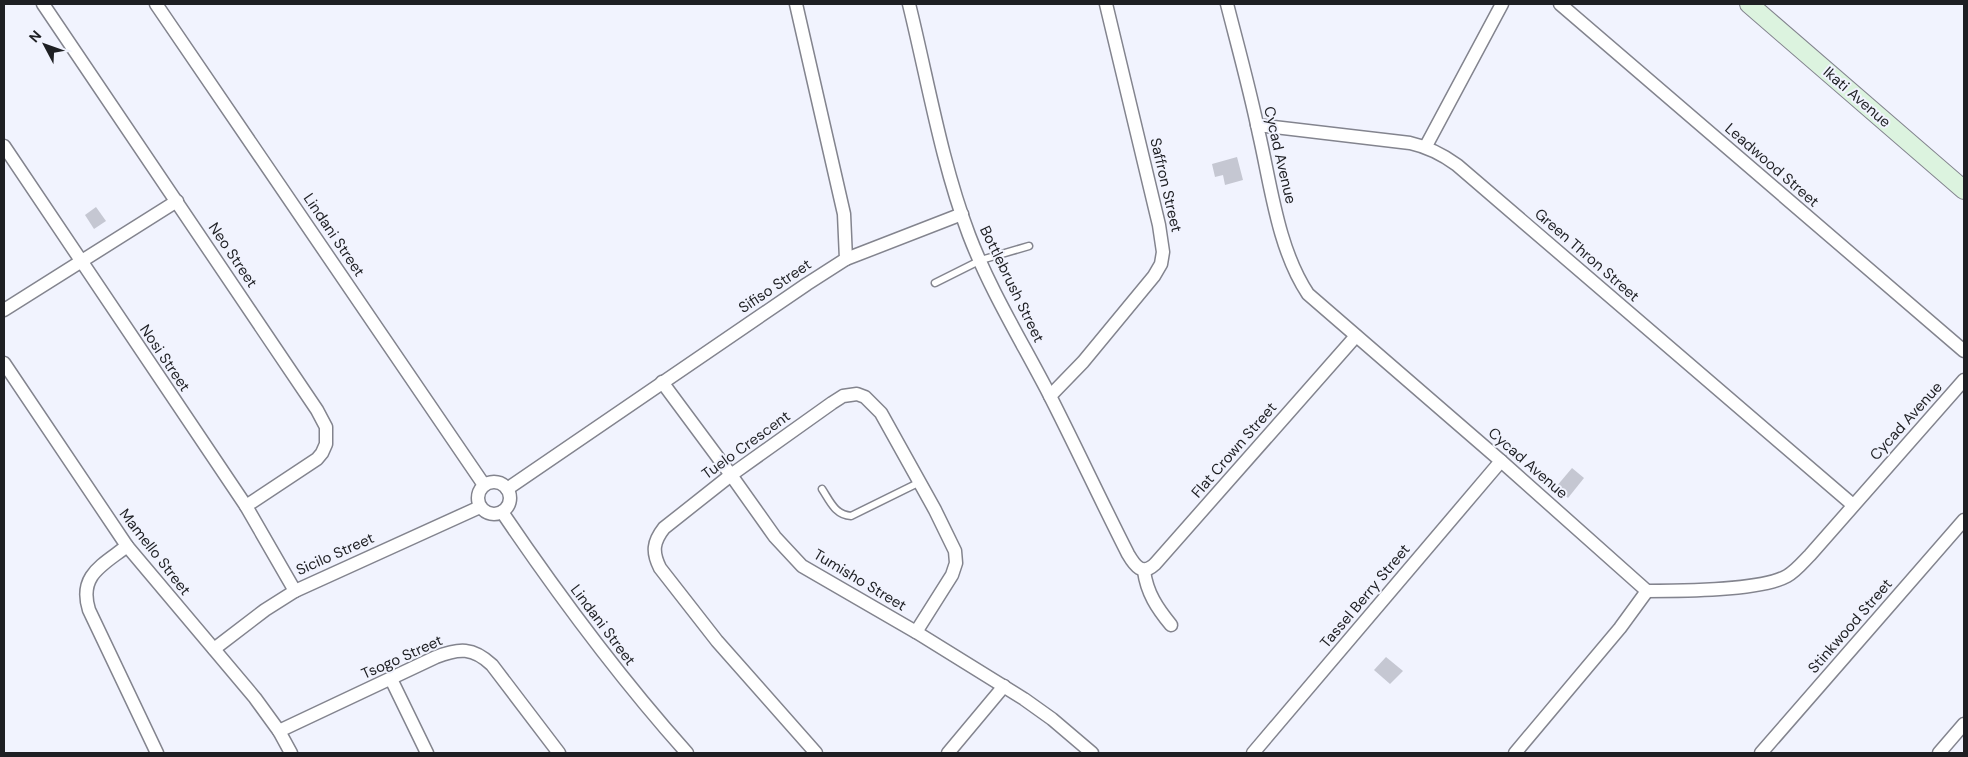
<svg xmlns="http://www.w3.org/2000/svg" width="1968" height="757" font-family="'DM Sans',sans-serif">
<style>
.building{fill:#c5c7d2}
.lines{fill:none;stroke-linecap:round;stroke-linejoin:round}
.lane-casing{stroke:#83848e;stroke-width:9}
.street-casing{stroke:#83848e;stroke-width:15}
.secondary-casing{stroke:#83848e;stroke-width:20}
.lane{stroke:#fff;stroke-width:6}
.street{stroke:#fff;stroke-width:12}
.secondary{stroke:#dcf3df;stroke-width:18}
.labels{text-anchor:middle;stroke-width:4;stroke-linejoin:round;paint-order:stroke}
.street-label{font-size:15px;fill:#1e1f23;stroke:#f1f3fe}
</style>
<rect width="100%" height="100%" fill="#f1f3fe"/>
<g class="building">
<polygon points="1237,157 1243,180 1225,185 1223,175 1215,177 1212,164"/>
<polygon points="96,207 106,221 94,229 85,215"/>
<polygon points="1572,468 1584,478 1568,498 1556,487"/>
<polygon points="1386,657 1403,671 1390,684 1374,670"/>
</g>
<g class="lines">
<defs>
<g id="lane">
<polyline points="935,283 981,260 1029,246"/>
<path d="M822,489C830,501 835,515 851,516L920,482"/>
</g>
<g id="street">
<polyline points="43,4 317,410 326,427 326,444 322,453 317,459 246,506"/>
<polyline points="156,4 484,485"/>
<path d="M909,4C928,81 941,161 969,235C990,290 1022,342 1049,394C1076,447 1101,501 1128,554C1135,566 1142,576 1155,564L1356,336"/>
<path d="M1227,4C1238,47 1250,90 1259,134C1271,186 1278,249 1308,294L1501,461L1647,591C1680,591 1760,591 1787,576C1796,571 1803,562 1810,555L1964,380"/>
<polyline points="1560,4 1964,351"/>
<path d="M1257,125L1410,143C1428,147 1442,154 1457,165L1853,505"/>
<polyline points="4,146 246,506 295,591"/>
<polyline points="1426,146 1502,4"/>
<polyline points="846,259 962,214"/>
<polyline points="4,310 177,201"/>
<polyline points="4,363 127,546 255,698 279,731 291,753"/>
<polyline points="662,382 731,475 775,537 802,566 916,632 1024,699 1052,719 1092,753"/>
<polyline points="1050,396 1083,362 1154,276 1161,264 1163,252 1159,225 1106,4"/>
<circle cx="494" cy="498" r="16"/>
<polyline points="507,489 807,284 846,259 844,214 796,4"/>
<path d="M502,512C559,596 619,677 687,753"/>
<path d="M127,546C103,565 78,575 89,610L157,753"/>
<path d="M1144,571C1147,593 1157,608 1171,625"/>
<polyline points="214,649 265,610 295,591 480,507"/>
<polyline points="391,679 427,753"/>
<path d="M279,731L436,657C459,648 473,647 492,665L559,753"/>
<path d="M816,753L717,641L660,568C652,552 653,542 664,528L731,475L832,403L843,396L857,394L865,397L881,413L935,510L955,551L956,563L952,575L916,632"/>
<polyline points="948,753 1004,686"/>
<polyline points="1253,753 1501,461"/>
<polyline points="1515,753 1620,628 1647,591"/>
<polyline points="1761,753 1964,520"/>
<polyline points="1939,753 1964,724"/>
</g>
<polyline id="secondary" points="1749,4 1964,190"/>
</defs>
<use href="#lane" class="lane-casing"/>
<use href="#street" class="street-casing"/>
<use href="#secondary" class="secondary-casing"/>
<use href="#lane" class="lane"/>
<use href="#street" class="street"/>
<use href="#secondary" class="secondary"/>
</g>
<g class="labels">
<g class="street-label">
<text transform="translate(1857 97) rotate(41)" y="5">Ikati Avenue</text>
<text transform="translate(1280 155) rotate(77)" y="5">Cycad Avenue</text>
<text transform="translate(1772 165) rotate(41)" y="5">Leadwood Street</text>
<text transform="translate(1166 185) rotate(77)" y="5">Saffron Street</text>
<text transform="translate(334 235) rotate(56)" y="5">Lindani Street</text>
<text transform="translate(233 255) rotate(56)" y="5">Neo Street</text>
<text transform="translate(1587 255) rotate(41)" y="5">Green Thron Street</text>
<text transform="translate(1012 284) rotate(64)" y="5">Bottlebrush Street</text>
<text transform="translate(775 286) rotate(-34)" y="5">Sifiso Street</text>
<text transform="translate(165 358) rotate(56)" y="5">Nosi Street</text>
<text transform="translate(1906 421) rotate(-48)" y="5">Cycad Avenue</text>
<text transform="translate(746 445) rotate(-36)" y="5">Tuelo Crescent</text>
<text transform="translate(1234 450) rotate(-49)" y="5">Flat Crown Street</text>
<text transform="translate(1528 463) rotate(41)" y="5">Cycad Avenue</text>
<text transform="translate(155 552) rotate(52)" y="5">Mamello Street</text>
<text transform="translate(335 554) rotate(-24)" y="5">Sicilo Street</text>
<text transform="translate(860 580) rotate(31)" y="5">Tumisho Street</text>
<text transform="translate(1365 596) rotate(-50)" y="5">Tassel Berry Street</text>
<text transform="translate(603 625) rotate(53)" y="5">Lindani Street</text>
<text transform="translate(1850 626) rotate(-49)" y="5">Stinkwood Street</text>
<text transform="translate(402 657) rotate(-24)" y="5">Tsogo Street</text>
</g>
</g>
<rect width="1968" height="757" fill="none" stroke="#1e1f23" stroke-width="10"/>
<g transform="translate(45 45) rotate(311)" stroke="#f1f3fe" stroke-width="4" paint-order="stroke">
<path d="M0-4L9 19L0 12L-9 19Z" fill="#1e1f23"/>
<text y="-8" font-size="14" font-weight="bold" text-anchor="middle" fill="#1e1f23">N</text>
</g>
</svg>
